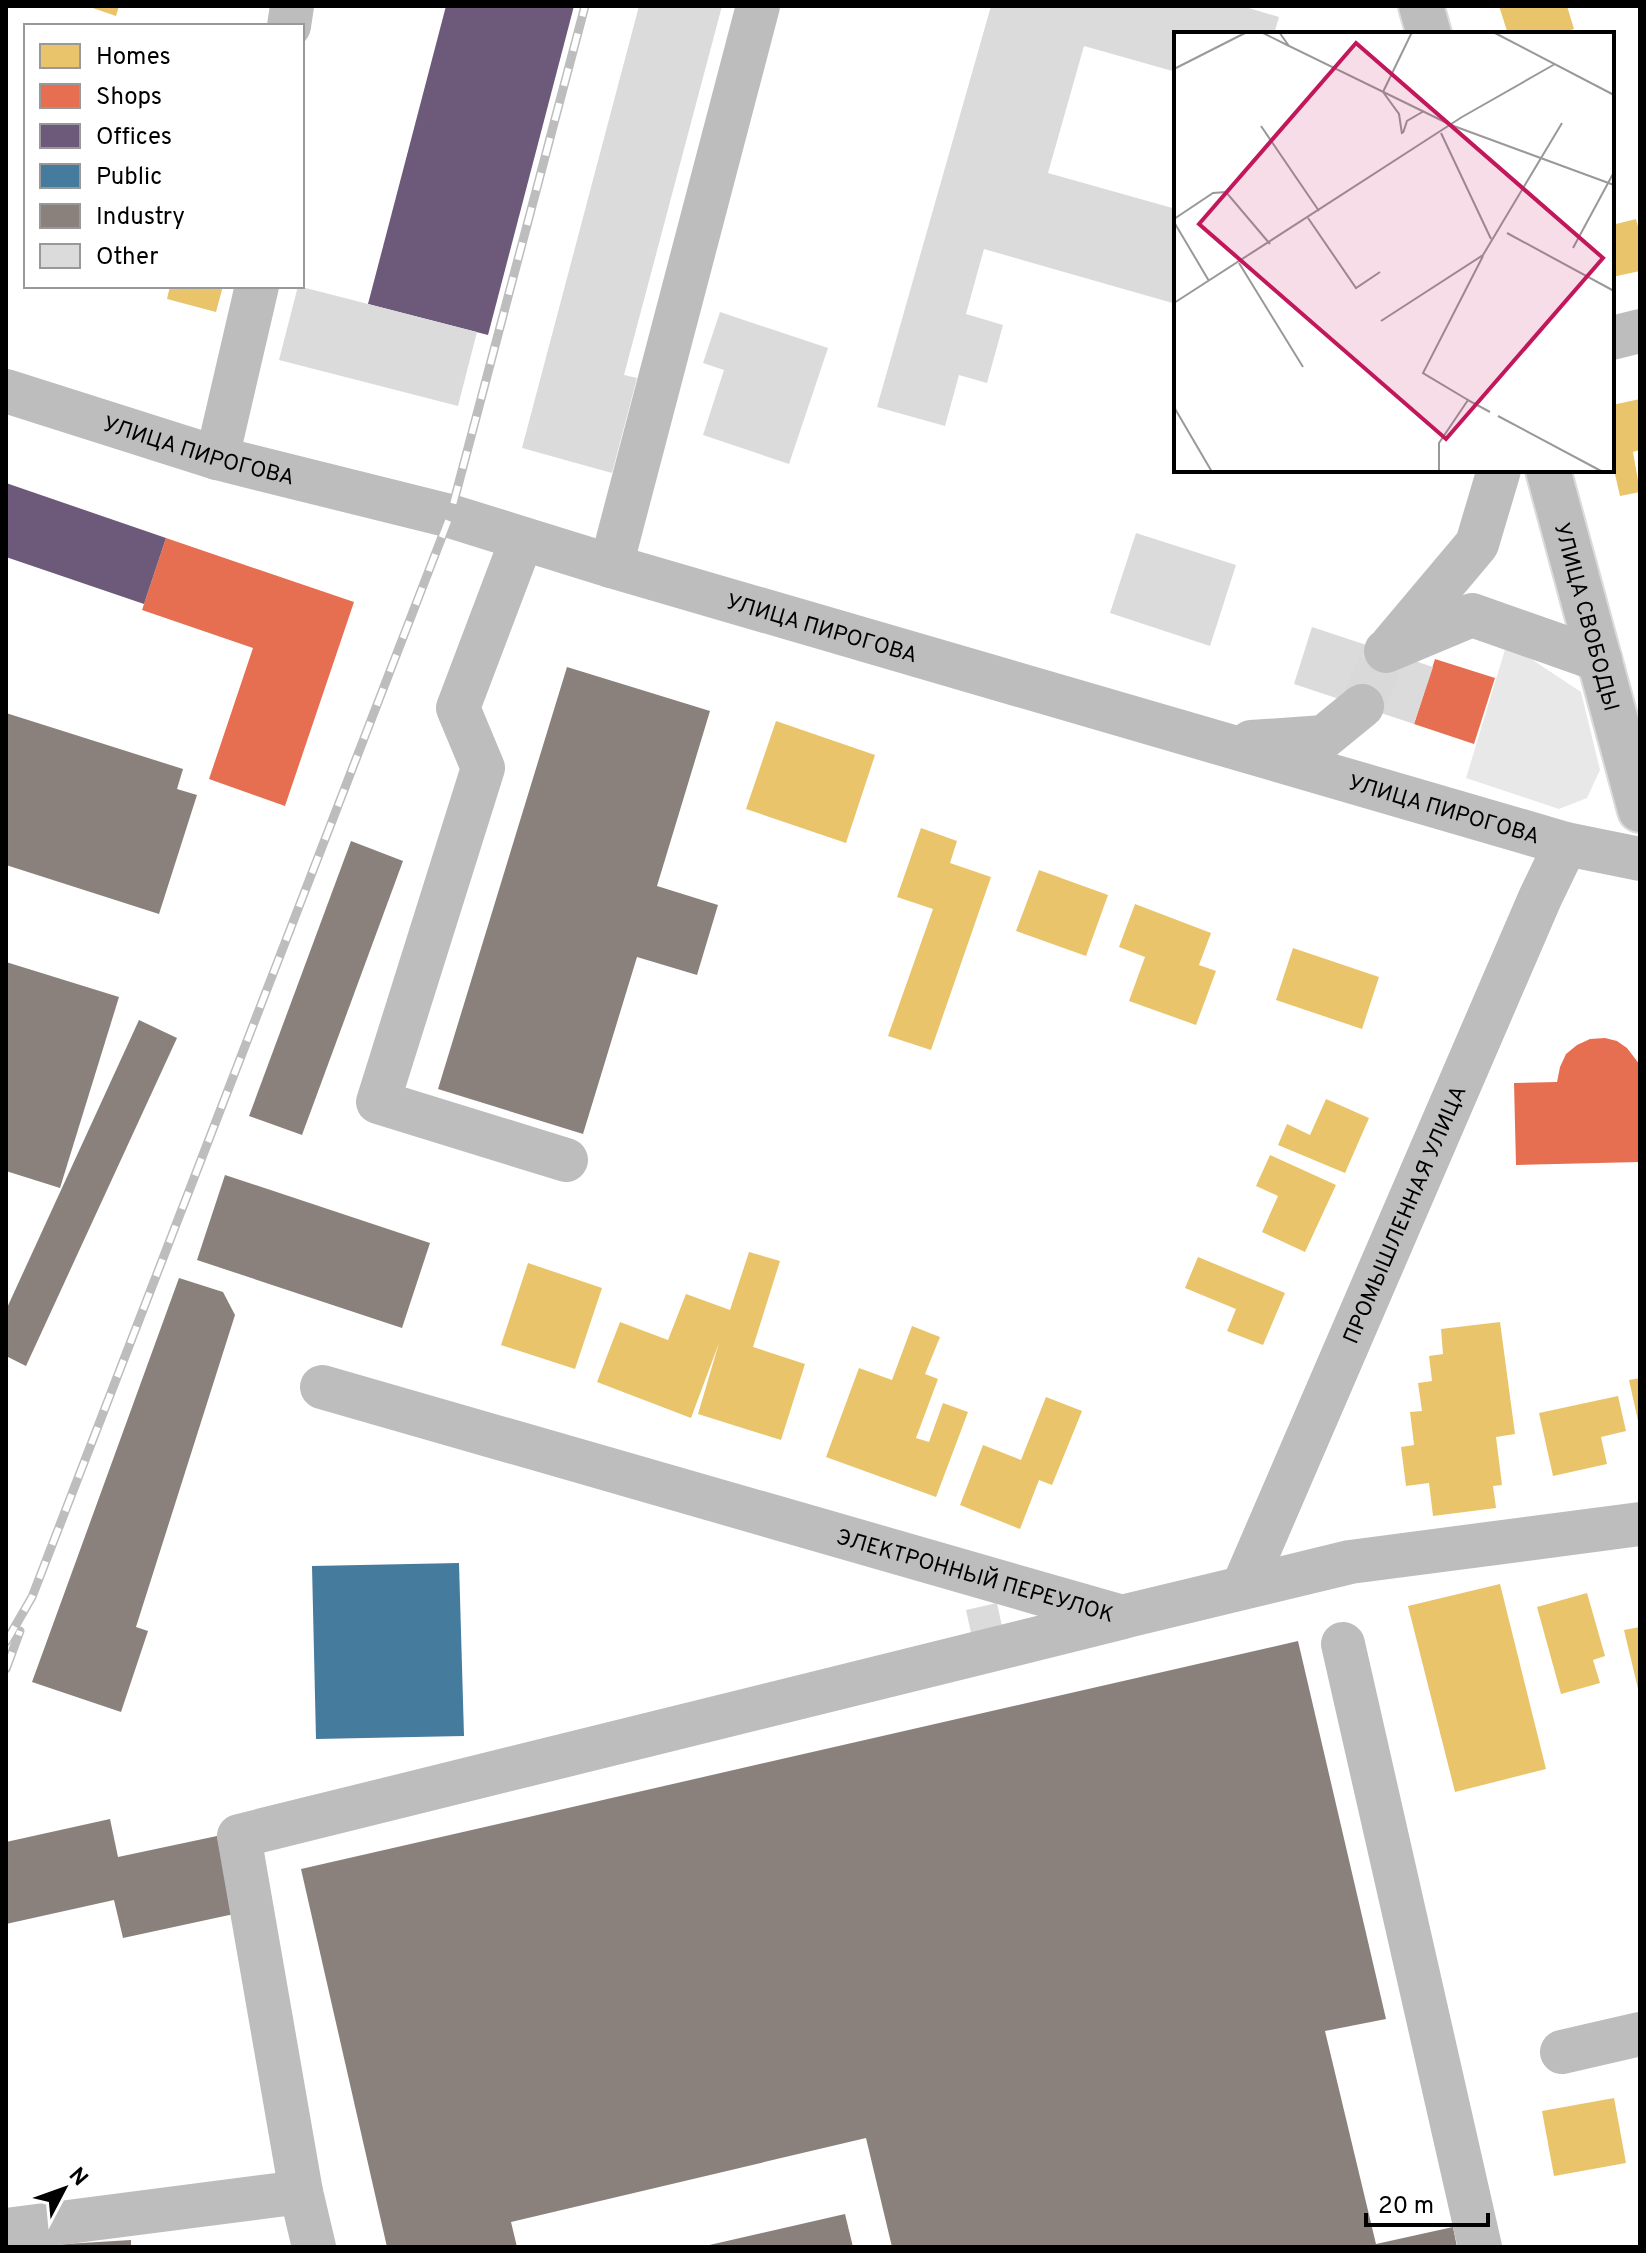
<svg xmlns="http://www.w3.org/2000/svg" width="1646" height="2253" font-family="Overpass,sans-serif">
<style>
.green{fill:#e8e8e8}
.homes{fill:#e9c46a}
.shops{fill:#e76f51}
.offices{fill:#6d597a}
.public{fill:#457b9d}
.industry{fill:#8a817c}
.building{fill:#dbdbdb}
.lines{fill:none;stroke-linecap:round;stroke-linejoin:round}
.minor-tunnel{stroke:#d9d9d9;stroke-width:44;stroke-dasharray:44 22;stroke-linecap:butt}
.major-casing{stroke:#dbdbdb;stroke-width:48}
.minor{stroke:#bdbdbd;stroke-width:44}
.major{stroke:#bdbdbd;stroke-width:44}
.rail-casing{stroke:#bdbdbd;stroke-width:9}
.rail{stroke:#fff;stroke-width:6;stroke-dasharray:18;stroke-linecap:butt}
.labels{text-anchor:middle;stroke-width:8;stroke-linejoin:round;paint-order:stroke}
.street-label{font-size:22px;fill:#000;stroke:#fff}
.inset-road{fill:none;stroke:#999;stroke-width:2}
.view{fill:#c2185b;fill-opacity:0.15;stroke:#c2185b;stroke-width:4}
.inset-edge{fill:none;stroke:#000;stroke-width:4}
</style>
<rect width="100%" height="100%" fill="#fff"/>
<polygon class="green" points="1507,643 1581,692 1600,770 1587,798 1559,809 1466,778"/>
<g class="homes">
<polygon points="87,6 119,6 116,16"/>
<polygon points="1499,6 1567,6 1574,29 1558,34 1508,34"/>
<polygon points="1636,219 1640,234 1640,271 1612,277 1612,225"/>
<polygon points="170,286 223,286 216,312 167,299"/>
<polygon points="1640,399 1640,450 1633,452 1640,492 1620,496 1612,461 1612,405"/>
<polygon points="776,721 875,755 846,843 746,809"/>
<polygon points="921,828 957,841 950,863 991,877 931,1050 888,1036 933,909 897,897"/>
<polygon points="1039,870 1108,895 1086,956 1016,931"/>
<polygon points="1135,904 1211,933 1199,965 1216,971 1196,1025 1129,1001 1145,957 1119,947"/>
<polygon points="1293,948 1379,977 1362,1029 1276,1000"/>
<polygon points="1326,1099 1369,1118 1345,1173 1278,1145 1287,1124 1310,1135"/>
<polygon points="1270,1155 1336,1185 1305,1252 1262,1232 1278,1196 1256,1186"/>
<polygon points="749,1252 780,1261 753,1347 805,1364 781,1440 698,1414 719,1343 691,1418 597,1382 620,1322 668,1340 686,1294 730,1310"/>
<polygon points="1198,1257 1285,1293 1263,1345 1227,1331 1236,1309 1185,1288"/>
<polygon points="528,1263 602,1288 575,1369 501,1345"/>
<polygon points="1500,1322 1515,1434 1496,1437 1502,1485 1493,1486 1496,1508 1433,1516 1429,1483 1406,1486 1401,1447 1414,1445 1410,1412 1422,1411 1418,1383 1432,1381 1429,1356 1443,1354 1441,1329"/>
<polygon points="912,1326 940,1337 925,1374 938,1379 916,1438 929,1442 943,1403 968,1412 936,1497 826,1457 859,1368 892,1380"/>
<polygon points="1640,1378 1640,1425 1639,1425 1629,1380"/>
<polygon points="1618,1396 1626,1431 1601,1437 1607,1464 1553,1476 1539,1413"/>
<polygon points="1046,1397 1082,1411 1052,1485 1039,1480 1020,1529 960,1505 983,1445 1021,1460"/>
<polygon points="1500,1584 1546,1769 1455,1792 1408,1606"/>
<polygon points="1587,1593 1605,1656 1593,1660 1600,1683 1561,1694 1537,1607"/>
<polygon points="1640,1627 1640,1693 1639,1693 1624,1630"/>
<polygon points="1614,2098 1626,2163 1554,2176 1542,2111"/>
</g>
<g class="shops">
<polygon points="166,538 354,602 285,806 209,779 253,648 142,610"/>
<polygon points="1435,659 1495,678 1474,744 1414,724"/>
<polygon points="1605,1038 1617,1041 1627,1048 1640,1065 1640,1162 1516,1165 1514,1083 1557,1082 1560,1067 1566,1054 1577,1045 1590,1039"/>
</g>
<g class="offices">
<polygon points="446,6 574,6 488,335 368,304"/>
<polygon points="6,483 166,538 144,604 6,557"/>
</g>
<polygon class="public" points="459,1563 464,1736 316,1739 312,1566"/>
<g class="industry">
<polygon points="567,667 710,711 657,886 718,905 697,975 637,957 583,1134 438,1089"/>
<polygon points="6,713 183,769 177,789 197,795 159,914 6,865"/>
<polygon points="351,841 403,861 302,1135 249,1116"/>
<polygon points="6,962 119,997 60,1188 6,1171"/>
<polygon points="139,1020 177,1038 26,1366 6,1356 6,1310"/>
<polygon points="225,1175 430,1243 402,1328 197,1260"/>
<polygon points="179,1278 223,1292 235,1315 136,1627 148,1631 121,1712 32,1682"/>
<polygon points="1298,1641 1386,2019 1325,2031 1376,2244 1453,2227 1457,2247 892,2247 866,2138 511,2222 517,2247 387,2247 301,1869"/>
<polygon points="110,1819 118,1857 217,1836 234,1914 123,1938 114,1900 6,1924 6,1842"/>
<polygon points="845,2214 853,2247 705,2247 705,2246"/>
<polygon points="131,2240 131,2247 49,2247 49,2245"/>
</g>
<g class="building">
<polygon points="639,6 722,6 624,375 637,378 612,473 522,448"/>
<polygon points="991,6 1242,6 1279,17 1274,34 1176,34 1176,72 1084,46 1048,173 1176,209 1176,304 984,249 966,314 1003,325 987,383 959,375 945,426 877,407"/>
<polygon points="298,286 477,332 458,406 279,360"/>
<polygon points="720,312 828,348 789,464 703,435 724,370 703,363"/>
<polygon points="1136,533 1236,565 1210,646 1110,613"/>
<polygon points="1312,627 1433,667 1414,724 1294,684"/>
<polygon points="997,1603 1006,1645 975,1651 966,1610"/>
</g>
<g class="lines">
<polyline class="minor-tunnel" points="1362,706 1386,651"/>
<defs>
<g id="major">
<polyline points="1421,6 1429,34"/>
<path id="s4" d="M1548,470L1640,810"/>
</g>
</defs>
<use href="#major" class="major-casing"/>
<g class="minor">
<polyline points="289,26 292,6"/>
<polyline points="1612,338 1640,331"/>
<path id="s1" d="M6,391L217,458L450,516L611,566L1566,844L1640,859"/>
<polyline points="217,458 257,286"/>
<polyline points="522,539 458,708 483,768 378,1102 566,1160"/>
<polyline points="611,566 758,6"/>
<polyline points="1392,645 1477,544 1499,470"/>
<polyline points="1386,651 1472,615 1600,660"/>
<polyline points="1251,742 1324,737 1362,706"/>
<path id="s2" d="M322,1387L1122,1617L1350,1562L1640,1524"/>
<path id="s3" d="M1243,1587L1540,898L1566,844"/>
<polyline points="1343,1644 1480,2247"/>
<polyline points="1562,2052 1640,2034"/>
<polyline points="301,2192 239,1836 1120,1618"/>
<polyline points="6,2230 301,2192 314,2247"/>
</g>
<use href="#major" class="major"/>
<defs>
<g id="rail">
<polyline points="6,1642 32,1597 450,516 585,6"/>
<polyline points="6,1669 20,1631"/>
</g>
</defs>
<use href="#rail" class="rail-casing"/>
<use href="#rail" class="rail"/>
</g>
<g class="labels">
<g class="street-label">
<text dy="8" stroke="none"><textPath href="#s1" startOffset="202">УЛИЦА ПИРОГОВА</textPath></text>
<text dy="8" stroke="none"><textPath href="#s4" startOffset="152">УЛИЦА СВОБОДЫ</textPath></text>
<text dy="8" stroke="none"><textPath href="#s1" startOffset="850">УЛИЦА ПИРОГОВА</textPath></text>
<text dy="8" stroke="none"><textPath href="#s1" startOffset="1498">УЛИЦА ПИРОГОВА</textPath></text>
<text dy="8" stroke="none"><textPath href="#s3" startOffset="406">ПРОМЫШЛЕННАЯ УЛИЦА</textPath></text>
<text dy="8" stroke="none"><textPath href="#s2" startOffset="680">ЭЛЕКТРОННЫЙ ПЕРЕУЛОК</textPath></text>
</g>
</g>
<g transform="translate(1174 32)">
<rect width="440" height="440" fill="#fff"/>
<path class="inset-road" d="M87,0L115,14M105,0L115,14L277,93L440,153M319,0L440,63M0,37L73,0M87,94L145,179M229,101L233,89L250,79M267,101L317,207M228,102L225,82L209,60L238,0M134,186L182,256L206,240M0,187L39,161L52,160L96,212M0,190L35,249M333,201L440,259M399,216L440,140M65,231L129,335M0,271L288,85L381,32M207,289L309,223L388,91M294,368L249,341L309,224M0,375L38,440M324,384L429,440M265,440V411L294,368L316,380"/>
<path class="view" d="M182,11L429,226L272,407L25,192Z"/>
<rect width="440" height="440" class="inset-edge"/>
</g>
<rect width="1646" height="2253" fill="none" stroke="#000000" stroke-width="16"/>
<rect x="24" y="24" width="280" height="264" fill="#ffffff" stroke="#999999" stroke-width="2"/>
<rect x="40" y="44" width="40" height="24" fill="#e9c46a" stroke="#999999" stroke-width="2"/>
<text x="96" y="64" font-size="24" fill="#000000">Homes</text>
<rect x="40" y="84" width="40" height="24" fill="#e76f51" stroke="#999999" stroke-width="2"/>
<text x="96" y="104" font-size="24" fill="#000000">Shops</text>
<rect x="40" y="124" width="40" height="24" fill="#6d597a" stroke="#999999" stroke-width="2"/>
<text x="96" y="144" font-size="24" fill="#000000">Offices</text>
<rect x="40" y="164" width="40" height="24" fill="#457b9d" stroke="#999999" stroke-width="2"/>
<text x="96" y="184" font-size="24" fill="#000000">Public</text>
<rect x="40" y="204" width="40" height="24" fill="#8a817c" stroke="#999999" stroke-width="2"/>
<text x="96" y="224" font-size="24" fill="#000000">Industry</text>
<rect x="40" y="244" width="40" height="24" fill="#dbdbdb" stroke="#999999" stroke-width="2"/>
<text x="96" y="264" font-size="24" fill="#000000">Other</text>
<g transform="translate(64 2189) rotate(49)" stroke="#ffffff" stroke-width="6" paint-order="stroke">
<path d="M0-6L14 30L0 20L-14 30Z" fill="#000000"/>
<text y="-12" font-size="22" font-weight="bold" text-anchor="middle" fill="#000000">N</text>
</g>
<path d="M1366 2213v12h122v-12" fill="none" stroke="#000000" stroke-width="4"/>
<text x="1378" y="2213" font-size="24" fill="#000000" stroke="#ffffff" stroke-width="6" paint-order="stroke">20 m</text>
</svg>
